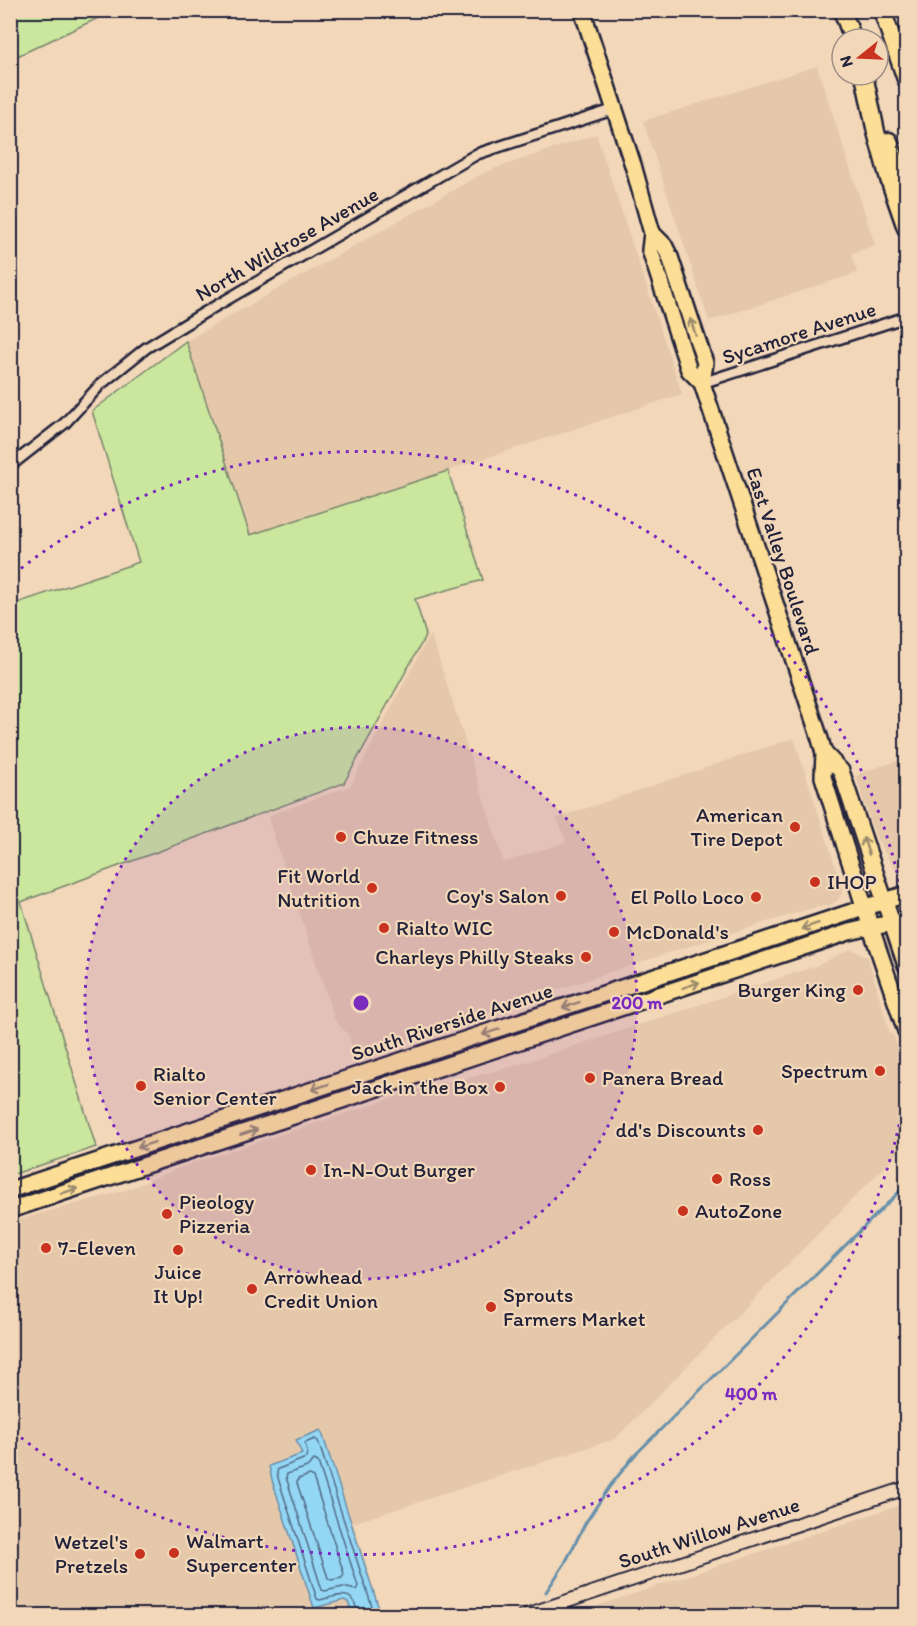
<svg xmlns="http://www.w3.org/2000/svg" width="917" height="1626" font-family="Itim,sans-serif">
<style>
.built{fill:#e5c8aa}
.green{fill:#cbe69d;stroke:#76846c;stroke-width:1.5}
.water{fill:#94d7f5;stroke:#668fab;stroke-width:1.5}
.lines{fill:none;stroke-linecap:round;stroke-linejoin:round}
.shore{stroke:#506a85;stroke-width:1.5}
.stream{stroke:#668fab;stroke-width:3}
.minor-casing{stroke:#22223b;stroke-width:14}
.tertiary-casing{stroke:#22223b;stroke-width:16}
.primary-casing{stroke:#22223b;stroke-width:20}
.motorway-casing{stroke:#22223b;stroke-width:21}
.minor{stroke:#f2d7b9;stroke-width:9}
.tertiary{stroke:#f2d7b9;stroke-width:12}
.primary{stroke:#fdde96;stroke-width:15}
.motorway{stroke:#fdde96;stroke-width:16}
.oneway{stroke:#9a896d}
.ring{fill:none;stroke:#7b2cbf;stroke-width:3;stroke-dasharray:3 6}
.poi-dot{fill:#c8321e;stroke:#f2d7b9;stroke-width:2}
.labels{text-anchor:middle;stroke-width:4.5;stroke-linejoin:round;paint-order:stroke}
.street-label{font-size:21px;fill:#22223b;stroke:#f2d7b9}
.poi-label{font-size:21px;fill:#22223b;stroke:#f2d7b9;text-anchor:start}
.centre{fill:#7b2cbf;stroke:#f2d7b9;stroke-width:3}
.ring-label{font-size:18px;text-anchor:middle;font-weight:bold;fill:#7b2cbf;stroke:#f2d7b9;stroke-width:4.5;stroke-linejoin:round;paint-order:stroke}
</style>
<rect width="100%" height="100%" fill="#f2d7b9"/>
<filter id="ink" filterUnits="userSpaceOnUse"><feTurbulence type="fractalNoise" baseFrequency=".0167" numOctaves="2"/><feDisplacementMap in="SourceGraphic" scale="12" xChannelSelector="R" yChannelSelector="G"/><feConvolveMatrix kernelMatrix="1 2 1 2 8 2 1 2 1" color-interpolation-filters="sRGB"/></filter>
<g filter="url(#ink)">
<g class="built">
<polygon points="817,66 875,245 851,254 857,273 709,321 643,121"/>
<polygon points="596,134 682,394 250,535 186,341 485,172"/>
<polygon points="431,635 504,862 566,842 557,818 794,738 842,887 841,894 838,900 833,904 809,909 671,952 379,1050 353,1049 348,1034 335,1021 268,818 275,813 350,786 426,641"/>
<polygon points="906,758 906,873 897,873 875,836 856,777 860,773"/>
<polygon points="851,949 868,957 890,1034 894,1036 906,1078 906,1145 615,1439 353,1523 382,1615 11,1615 10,1222 126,1190 186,1165 442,1082 448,1083 520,1064 816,966"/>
<polygon points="906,1503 906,1615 570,1615"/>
</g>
<g class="green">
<polygon points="11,10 113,10 113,11 11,59"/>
<polygon points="186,341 250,535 448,471 483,580 415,599 426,635 344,783 21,902 96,1147 11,1175 11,605 139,562 92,411"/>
</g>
<polygon class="water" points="321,1430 381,1615 353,1615 348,1602 344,1600 314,1608 272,1480 269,1466 302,1454 296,1440"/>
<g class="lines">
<g class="shore">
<polygon points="314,1460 318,1462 358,1586 356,1590 343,1587 325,1591 322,1590 286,1477 287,1474 307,1467"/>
<polygon points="310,1475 313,1477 344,1574 342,1578 331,1580 328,1578 297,1483 298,1479"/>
<path d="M358,1616C354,1588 341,1595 320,1600L317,1599L278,1478L277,1472L278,1469L306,1458L307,1453L305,1443L315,1439L318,1441L375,1616"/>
</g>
<polyline class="stream" points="546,1592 565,1563 586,1522 610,1486 634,1456 906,1185"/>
<defs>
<g id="minor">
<polyline points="702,383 906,317"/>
<polyline points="10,466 65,423 101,384 146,348 202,314 477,154 615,109"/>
</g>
<polyline id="tertiary" points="523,1616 906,1488"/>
<g id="primary">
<polyline points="582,10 633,165 652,233 650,250 689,370 702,383 820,739 824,753 823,777 872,931 906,1031"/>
<polyline points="652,233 664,245 670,257 705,363 702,383"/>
<polyline points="824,753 841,771 906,965"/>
<polyline points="10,1190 906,894"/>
<polyline points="10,1210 849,932 871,927 906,921"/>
</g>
<g id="motorway">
<polyline points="842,10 853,39"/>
<polyline points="882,10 906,79"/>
<polyline points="864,75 876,132 889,179 906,228"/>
<polyline points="889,141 906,191"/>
</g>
</defs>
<use href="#minor" class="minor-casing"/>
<use href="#tertiary" class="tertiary-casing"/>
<use href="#primary" class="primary-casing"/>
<use href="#motorway" class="motorway-casing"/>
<use href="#minor" class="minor"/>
<use href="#tertiary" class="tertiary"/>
<use href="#primary" class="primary"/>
<use href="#motorway" class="motorway"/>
</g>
<defs><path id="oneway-shaft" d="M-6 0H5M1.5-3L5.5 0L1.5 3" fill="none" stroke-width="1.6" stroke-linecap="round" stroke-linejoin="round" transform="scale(1.5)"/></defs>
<g class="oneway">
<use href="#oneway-shaft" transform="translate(693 327) rotate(-108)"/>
<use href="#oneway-shaft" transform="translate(866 846) rotate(-109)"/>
<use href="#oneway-shaft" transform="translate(810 926) rotate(162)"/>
<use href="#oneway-shaft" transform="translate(691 985) rotate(-19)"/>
<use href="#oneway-shaft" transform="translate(571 1005) rotate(161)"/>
<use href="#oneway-shaft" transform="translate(491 1032) rotate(162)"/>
<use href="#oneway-shaft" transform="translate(320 1087) rotate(162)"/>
<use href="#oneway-shaft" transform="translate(249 1132) rotate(-18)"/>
<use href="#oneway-shaft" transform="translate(146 1145) rotate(161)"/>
<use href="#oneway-shaft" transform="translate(69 1191) rotate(-18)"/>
</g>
</g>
<circle cx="361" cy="1003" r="276" fill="#7b2cbf" fill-opacity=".12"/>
<g class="ring">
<circle cx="361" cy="1003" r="276"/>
<path d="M906 1089A552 552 0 0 1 14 1432M14 574A552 552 0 0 1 906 917"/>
</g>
<g class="poi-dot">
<circle cx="795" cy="827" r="6"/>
<circle cx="341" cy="837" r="6"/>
<circle cx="815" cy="882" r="6"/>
<circle cx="372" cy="888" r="6"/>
<circle cx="561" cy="896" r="6"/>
<circle cx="756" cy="897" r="6"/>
<circle cx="384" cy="928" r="6"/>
<circle cx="614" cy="932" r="6"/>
<circle cx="586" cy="957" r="6"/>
<circle cx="858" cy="990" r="6"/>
<circle cx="880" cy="1071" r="6"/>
<circle cx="590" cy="1078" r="6"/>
<circle cx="141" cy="1086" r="6"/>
<circle cx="500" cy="1087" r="6"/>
<circle cx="758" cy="1130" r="6"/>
<circle cx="311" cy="1170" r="6"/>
<circle cx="717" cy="1179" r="6"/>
<circle cx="683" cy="1211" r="6"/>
<circle cx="167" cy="1214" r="6"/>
<circle cx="46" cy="1248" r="6"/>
<circle cx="178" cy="1250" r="6"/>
<circle cx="252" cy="1289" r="6"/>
<circle cx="491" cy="1307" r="6"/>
<circle cx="174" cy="1553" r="6"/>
<circle cx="140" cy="1554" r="6"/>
</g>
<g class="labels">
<g class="street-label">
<text transform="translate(287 244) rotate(-30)" y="7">North Wildrose Avenue</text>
<text transform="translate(799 333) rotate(-18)" y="7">Sycamore Avenue</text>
<text transform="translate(783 561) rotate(72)" y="7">East Valley Boulevard</text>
<text transform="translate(452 1022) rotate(-18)" y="7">South Riverside Avenue</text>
<text transform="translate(709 1533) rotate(-18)" y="7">South Willow Avenue</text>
</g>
<g class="poi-label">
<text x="783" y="822" text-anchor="end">American<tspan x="783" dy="24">Tire Depot</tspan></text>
<text x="353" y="844">Chuze Fitness</text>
<text x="360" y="883" text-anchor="end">Fit World<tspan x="360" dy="24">Nutrition</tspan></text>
<text x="827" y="889">IHOP</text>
<text x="549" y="903" text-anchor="end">Coy's Salon</text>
<text x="744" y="904" text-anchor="end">El Pollo Loco</text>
<text x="396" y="935">Rialto WIC</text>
<text x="626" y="939">McDonald's</text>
<text x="574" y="964" text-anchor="end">Charleys Philly Steaks</text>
<text x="846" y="997" text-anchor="end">Burger King</text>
<text x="868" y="1078" text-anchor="end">Spectrum</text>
<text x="153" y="1081">Rialto<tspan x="153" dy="24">Senior Center</tspan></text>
<text x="602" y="1085">Panera Bread</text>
<text x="488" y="1094" text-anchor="end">Jack in the Box</text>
<text x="746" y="1137" text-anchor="end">dd's Discounts</text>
<text x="323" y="1177">In-N-Out Burger</text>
<text x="729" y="1186">Ross</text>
<text x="179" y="1209">Pieology<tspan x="179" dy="24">Pizzeria</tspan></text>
<text x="695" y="1218">AutoZone</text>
<text x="58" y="1255">7-Eleven</text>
<text x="178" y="1279" text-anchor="middle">Juice<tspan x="178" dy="24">It Up!</tspan></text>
<text x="264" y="1284">Arrowhead<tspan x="264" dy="24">Credit Union</tspan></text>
<text x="503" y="1302">Sprouts<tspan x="503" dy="24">Farmers Market</tspan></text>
<text x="186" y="1548">Walmart<tspan x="186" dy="24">Supercenter</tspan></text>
<text x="128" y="1549" text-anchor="end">Wetzel's<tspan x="128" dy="24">Pretzels</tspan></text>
</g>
</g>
<circle cx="361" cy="1003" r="9" class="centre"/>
<g class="ring-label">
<text x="637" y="1009">200 m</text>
<text x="751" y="1400">400 m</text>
</g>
<rect width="917" height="1626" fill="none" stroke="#f2d7b9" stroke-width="36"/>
<rect x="18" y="18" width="881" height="1590" fill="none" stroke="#22223b" stroke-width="2" filter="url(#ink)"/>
<g transform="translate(860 57) rotate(252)"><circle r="28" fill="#f2d7b9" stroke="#9f8f87" stroke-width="1.5"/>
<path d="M0-4.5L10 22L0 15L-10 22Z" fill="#c8321e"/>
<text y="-9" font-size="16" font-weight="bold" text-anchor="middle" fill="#22223b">N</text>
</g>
</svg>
